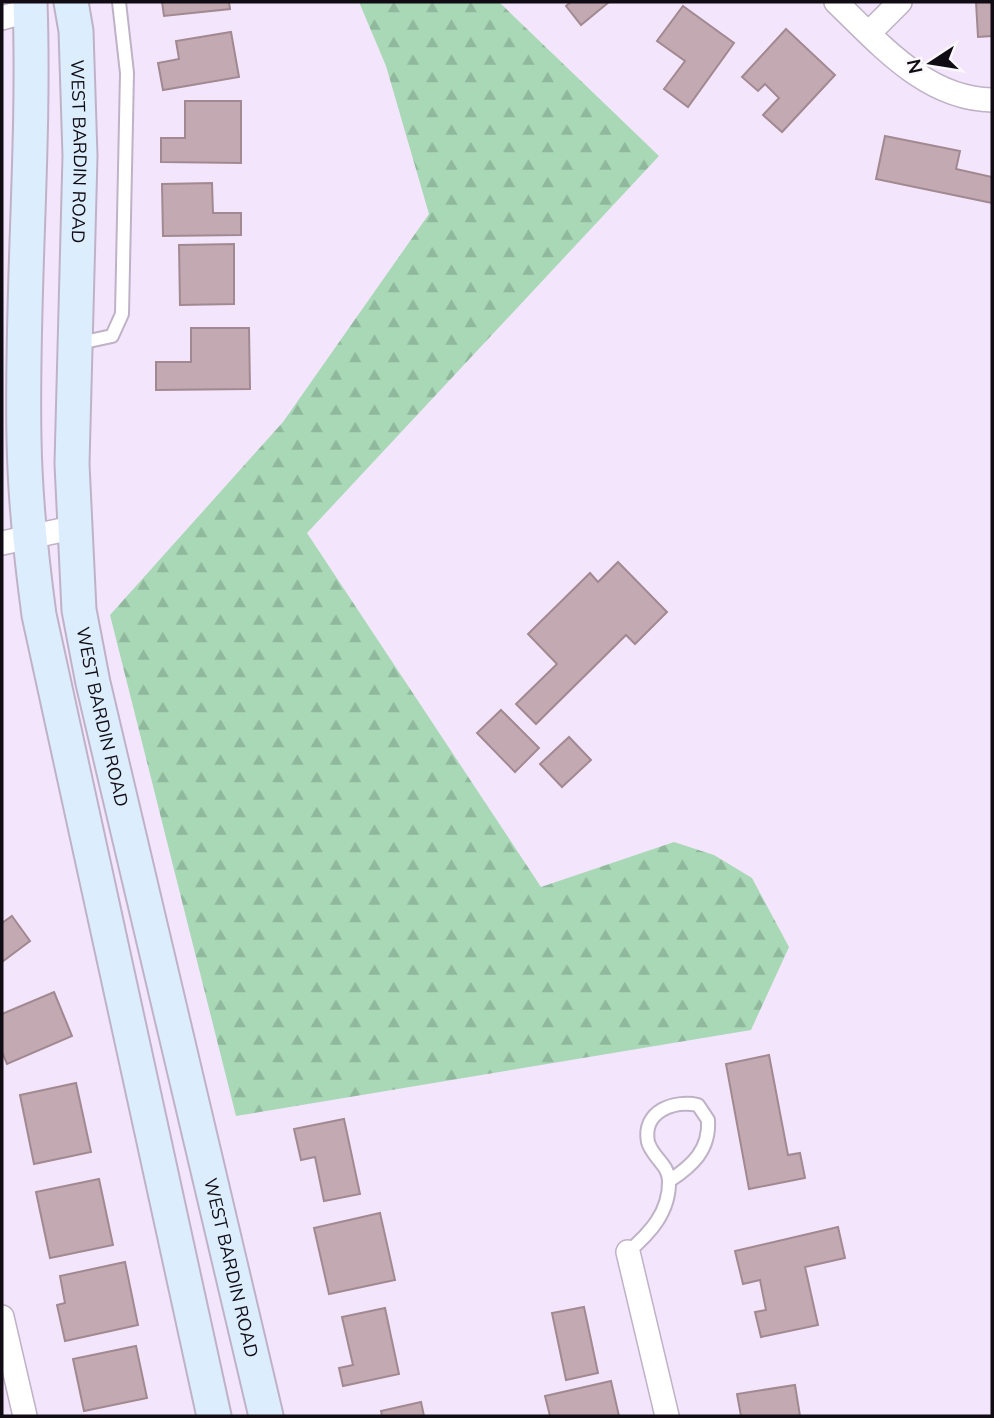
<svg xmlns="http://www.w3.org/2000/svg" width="994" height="1418" font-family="Mulish,sans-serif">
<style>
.forest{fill:url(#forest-firs)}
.building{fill:#c3a9b1;stroke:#a28991;stroke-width:2}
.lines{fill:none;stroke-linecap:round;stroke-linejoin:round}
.service-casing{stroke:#bfb2c7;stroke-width:16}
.minor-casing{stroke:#bfb2c7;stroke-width:26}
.secondary-casing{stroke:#bfb2c7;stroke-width:37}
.service{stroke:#fff;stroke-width:12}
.minor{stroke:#fff;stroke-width:23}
.secondary{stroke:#dceefd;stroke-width:33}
.labels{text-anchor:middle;stroke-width:5;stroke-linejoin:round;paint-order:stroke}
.street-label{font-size:18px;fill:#110c14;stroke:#faf8fc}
</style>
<defs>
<pattern id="forest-firs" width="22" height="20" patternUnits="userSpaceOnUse" patternTransform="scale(1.75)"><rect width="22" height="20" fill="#a9d8b6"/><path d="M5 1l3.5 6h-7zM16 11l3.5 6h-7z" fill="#90b89c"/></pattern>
</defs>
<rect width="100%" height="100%" fill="#f3e6fc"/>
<polygon class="forest" points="359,2 499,2 659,156 307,533 541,887 674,842 714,855 752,878 789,947 751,1030 236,1116 110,615 283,422 429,214 386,66"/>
<g class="building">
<polygon points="162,2 229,2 230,9 164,16"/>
<polygon points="571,2 609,2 581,25 566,6"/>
<polygon points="976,2 992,2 992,36 978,37"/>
<polygon points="683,6 734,43 688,107 664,89 685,61 657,41"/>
<polygon points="786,29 835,75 782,132 763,115 779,98 765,84 758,91 742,77"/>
<polygon points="231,32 239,77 163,90 158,63 179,59 176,41"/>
<polygon points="185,101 241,101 241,163 161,162 161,138 185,138"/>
<polygon points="885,136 960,151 956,169 992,177 992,203 876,179"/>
<polygon points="212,183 213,213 241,213 241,235 163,236 162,184"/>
<polygon points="234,244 234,304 180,305 179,245"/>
<polygon points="191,328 249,328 250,389 156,390 156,362 191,362"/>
<polygon points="618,562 667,612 635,644 626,635 536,724 516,704 557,664 528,634 590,573 598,582"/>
<polygon points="501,710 539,748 515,772 477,733"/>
<polygon points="569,737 591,760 562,787 540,764"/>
<polygon points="12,916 30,941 2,962 2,923"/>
<polygon points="54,992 72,1036 7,1064 2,1052 2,1014"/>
<polygon points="769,1055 788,1155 800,1153 805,1178 749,1189 726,1064"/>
<polygon points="76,1083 91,1152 34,1164 20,1095"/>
<polygon points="344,1119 360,1194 324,1201 315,1157 301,1160 294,1129"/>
<polygon points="99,1179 113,1245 50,1258 36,1192"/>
<polygon points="380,1213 395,1280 329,1294 314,1228"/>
<polygon points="838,1227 845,1258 805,1267 818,1325 761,1337 755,1312 766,1310 760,1280 743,1284 735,1251"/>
<polygon points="125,1262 138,1325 65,1341 57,1305 65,1303 60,1276"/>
<polygon points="584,1307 598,1373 566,1380 552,1313"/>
<polygon points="385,1308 399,1374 343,1386 339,1368 353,1365 342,1317"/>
<polygon points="136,1346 147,1398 84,1411 73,1359"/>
<polygon points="611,1381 619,1416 550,1416 545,1396"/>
<polygon points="795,1385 800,1416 741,1416 737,1394"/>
<polygon points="421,1402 424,1416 382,1416 381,1411"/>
</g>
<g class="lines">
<defs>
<g id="service">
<polyline points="75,344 112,336 122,314 127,73 119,2"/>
<path d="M628,1252C650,1233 670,1212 669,1180C668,1164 652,1157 648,1142C642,1111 674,1100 698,1105L708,1120C710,1150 692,1166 669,1181"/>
</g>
<g id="minor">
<path d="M836,2C880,44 926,99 992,100"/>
<polyline points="2,18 30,10"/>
<polyline points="869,33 900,2"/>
<polyline points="2,543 76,527"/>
<polyline points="628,1252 667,1416"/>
<polyline points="2,1317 25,1416"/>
</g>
<g id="secondary">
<path d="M30,2C35,148 21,293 24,439C25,498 31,556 39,615L214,1416"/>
<path id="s1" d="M71,2L76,31L80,156L72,464L79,610L93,683L266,1416"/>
</g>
</defs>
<use href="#service" class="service-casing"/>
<use href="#minor" class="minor-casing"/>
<use href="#secondary" class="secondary-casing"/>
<use href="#service" class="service"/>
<use href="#minor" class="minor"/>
<use href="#secondary" class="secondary"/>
</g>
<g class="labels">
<g class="street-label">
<text dy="6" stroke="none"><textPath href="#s1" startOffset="150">WEST BARDIN ROAD</textPath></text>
<text dy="6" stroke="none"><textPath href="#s1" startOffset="718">WEST BARDIN ROAD</textPath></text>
<text dy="6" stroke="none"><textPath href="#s1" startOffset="1284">WEST BARDIN ROAD</textPath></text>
</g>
</g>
<rect width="994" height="1418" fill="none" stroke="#110c14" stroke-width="7"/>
<g transform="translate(931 63) rotate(258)" stroke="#faf8fc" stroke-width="5" paint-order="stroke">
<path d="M0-5L12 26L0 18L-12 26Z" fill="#110c14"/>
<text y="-10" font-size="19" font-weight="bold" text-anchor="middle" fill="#110c14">N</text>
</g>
</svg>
